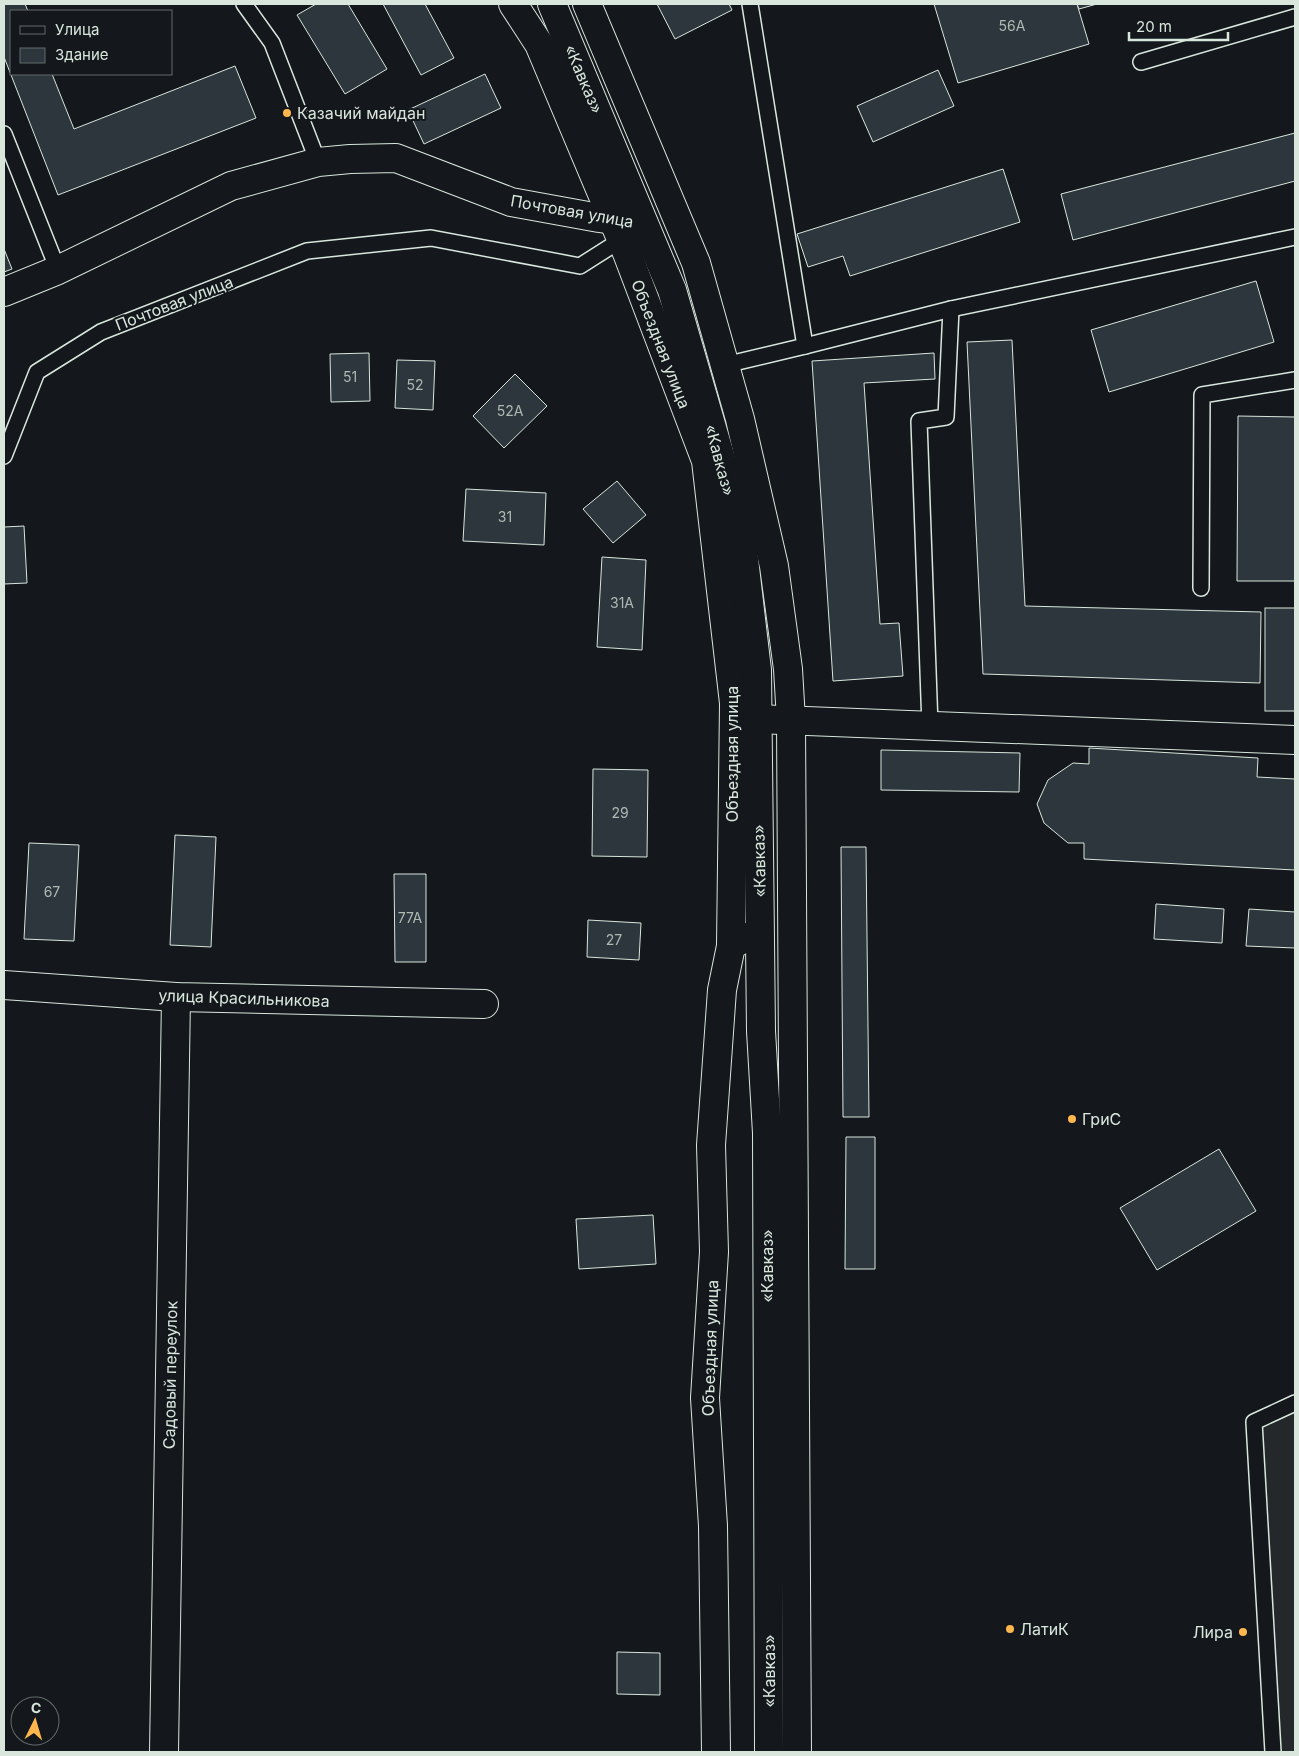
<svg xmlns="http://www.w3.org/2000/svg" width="1299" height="1756" font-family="Inter,sans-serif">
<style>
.parking{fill:#24282b;stroke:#939e99}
.building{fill:#2c363c;stroke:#d8e6dc}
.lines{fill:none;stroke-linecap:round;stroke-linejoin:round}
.lane-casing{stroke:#d8e6dc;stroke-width:18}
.street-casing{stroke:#d8e6dc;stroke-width:30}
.secondary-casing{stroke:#d8e6dc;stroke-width:30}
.primary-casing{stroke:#d8e6dc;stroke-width:30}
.lane{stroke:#14181c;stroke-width:15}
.street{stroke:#14181c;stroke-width:28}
.secondary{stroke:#14181c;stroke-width:28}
.primary{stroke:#14181c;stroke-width:28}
.poi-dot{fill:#ffb74d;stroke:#14181c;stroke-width:2}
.labels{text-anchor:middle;stroke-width:4;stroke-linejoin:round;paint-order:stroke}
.number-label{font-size:14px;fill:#adbab4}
.street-label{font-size:16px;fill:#d8e6dc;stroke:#14181c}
.poi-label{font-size:16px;fill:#d8e6dc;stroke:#14181c;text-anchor:start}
</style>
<rect width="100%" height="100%" fill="#14181c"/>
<polygon class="parking" points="1295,1403 1295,1752 1273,1752 1254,1422"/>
<g class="building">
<polygon points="4,4 25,4 28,11 11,11 11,74 52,74 74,129 235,66 256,118 58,195 4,57"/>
<polygon points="316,4 348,4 387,69 345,94 297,15"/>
<polygon points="383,4 425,4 454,58 421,75"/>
<polygon points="657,4 729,4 732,10 675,39"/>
<polygon points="934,4 1077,4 1089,44 958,83"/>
<polygon points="1077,4 1097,4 1079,9"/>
<polygon points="938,70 954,106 873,142 857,106"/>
<polygon points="485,74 501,108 424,144 408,110"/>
<polygon points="1295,133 1295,181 1073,240 1061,194"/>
<polygon points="1003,169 1020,222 850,276 843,256 808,267 797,234"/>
<polygon points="4,249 12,269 4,272"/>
<polygon points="1256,281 1274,342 1109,392 1091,330"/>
<polygon points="1012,340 1025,606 1261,612 1260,683 983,674 967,342"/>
<polygon points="369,353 370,401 331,402 330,354"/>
<polygon points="934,353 935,379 864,383 880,624 899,623 903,676 833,681 812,361"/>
<polygon points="397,360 435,361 433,410 395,408"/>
<polygon points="515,374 547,406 504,448 473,416"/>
<polygon points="1238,416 1295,417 1295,581 1237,581"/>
<polygon points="617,481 646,515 613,543 583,509"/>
<polygon points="466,489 546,493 544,545 463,541"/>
<polygon points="24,526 27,583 4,584 4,527"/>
<polygon points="602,557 646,560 642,650 597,647"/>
<rect x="1265" y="608" width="30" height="103"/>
<polygon points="1089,748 1258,758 1257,777 1295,779 1295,870 1084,859 1084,843 1068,843 1044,823 1037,804 1048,780 1073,763 1089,764"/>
<polygon points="881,750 1020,753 1019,792 881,790"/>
<polygon points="593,769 648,770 647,857 592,856"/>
<polygon points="175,835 216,837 211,947 170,945"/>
<polygon points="29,843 79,845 74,941 24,939"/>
<polygon points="841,847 866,847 869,1117 843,1117"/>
<polygon points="394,874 426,874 426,962 395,962"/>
<polygon points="1156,904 1224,909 1222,943 1154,939"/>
<polygon points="1249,909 1295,912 1295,948 1246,946"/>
<polygon points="588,920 641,923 639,960 587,957"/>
<polygon points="846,1137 875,1137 875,1269 845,1269"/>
<polygon points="1219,1149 1256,1211 1157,1270 1120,1208"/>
<polygon points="653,1215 656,1264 579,1269 576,1219"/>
<polygon points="617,1652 660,1653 660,1695 617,1694"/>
</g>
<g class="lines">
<defs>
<g id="lane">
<polyline points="244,4 272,43 318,162"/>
<polyline points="750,4 805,346"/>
<polyline points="1141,62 1295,17"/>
<polyline points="4,134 58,270"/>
<polyline points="725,365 805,346 951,309 1295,237"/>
<polyline points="4,456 37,372 101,332 307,251 431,238 580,266 627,236"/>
<polyline points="1201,588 1202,395 1295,380"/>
<polyline points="930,726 919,421 946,417 951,309"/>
<polyline points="1273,1752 1254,1422 1295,1403"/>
</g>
<g id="street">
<polyline points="513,4 539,44 627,253 706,461 734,703 731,946"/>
<polyline points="4,292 58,270 231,186 318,162 350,159 396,158 511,202 599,218 628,222"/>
<polyline points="4,985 176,997 484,1004"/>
<polyline points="164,1752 176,997"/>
<polyline points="716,1752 713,1526 705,1398 714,1252 711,1145 722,990 731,946 746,937"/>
</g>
<polyline id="secondary" points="757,719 1295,740"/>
<g id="primary">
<polyline points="552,4 672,290 725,473 742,542 757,670 761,1031 767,1133 769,1752"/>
<polyline points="587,4 696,263 740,419 774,566 788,669 791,720 797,1752"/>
</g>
</defs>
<use href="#lane" class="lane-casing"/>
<use href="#street" class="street-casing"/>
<use href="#secondary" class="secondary-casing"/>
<use href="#primary" class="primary-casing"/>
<use href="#lane" class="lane"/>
<use href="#street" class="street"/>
<use href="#secondary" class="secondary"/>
<use href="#primary" class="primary"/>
</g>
<g class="poi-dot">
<circle cx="287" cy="113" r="5"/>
<circle cx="1072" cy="1119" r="5"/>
<circle cx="1010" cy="1629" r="5"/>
<circle cx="1243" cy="1632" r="5"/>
</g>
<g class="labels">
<g class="number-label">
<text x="1012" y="31">56А</text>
<text x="350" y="382">51</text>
<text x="415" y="390">52</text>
<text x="510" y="416">52А</text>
<text x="505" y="522">31</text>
<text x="622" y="608">31А</text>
<text x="620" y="818">29</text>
<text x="52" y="897">67</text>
<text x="410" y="923">77А</text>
<text x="614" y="945">27</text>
</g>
<g class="street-label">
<text transform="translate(584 79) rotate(67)" y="6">«Кавказ»</text>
<text transform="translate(572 211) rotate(10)" y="6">Почтовая улица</text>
<text transform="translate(174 303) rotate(-21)" y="6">Почтовая улица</text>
<text transform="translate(661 344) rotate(69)" y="6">Объездная улица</text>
<text transform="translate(720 460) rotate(75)" y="6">«Кавказ»</text>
<text transform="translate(732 754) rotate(-90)" y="6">Объездная улица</text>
<text transform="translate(759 861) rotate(-91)" y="6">«Кавказ»</text>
<text transform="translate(244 998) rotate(2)" y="6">улица Красильникова</text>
<text transform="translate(767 1266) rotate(-90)" y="6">«Кавказ»</text>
<text transform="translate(710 1348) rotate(-88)" y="6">Объездная улица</text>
<text transform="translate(170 1375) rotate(-89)" y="6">Садовый переулок</text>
<text transform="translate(769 1671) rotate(-90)" y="6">«Кавказ»</text>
</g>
<g class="poi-label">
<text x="297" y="119">Казачий майдан</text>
<text x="1082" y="1125">ГриС</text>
<text x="1020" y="1635">ЛатиК</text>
<text x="1233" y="1638" text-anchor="end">Лира</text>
</g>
</g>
<rect width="1299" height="1756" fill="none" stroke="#d8e6dc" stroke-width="10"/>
<rect x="10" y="10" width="162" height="65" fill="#14181c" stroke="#626a69"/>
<rect x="20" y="26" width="25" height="8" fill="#14181c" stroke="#626a69"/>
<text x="55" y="35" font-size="15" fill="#d8e6dc">Улица</text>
<rect x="20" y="48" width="25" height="15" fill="#2c363c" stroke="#626a69"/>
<text x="55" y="60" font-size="15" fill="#d8e6dc">Здание</text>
<g transform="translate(35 1721) rotate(5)"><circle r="24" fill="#14181c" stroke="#626a69"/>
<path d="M0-4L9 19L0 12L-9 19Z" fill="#ffb74d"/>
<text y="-8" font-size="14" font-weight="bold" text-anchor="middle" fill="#d8e6dc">С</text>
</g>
<path d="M1129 32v8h99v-8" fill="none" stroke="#d8e6dc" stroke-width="2.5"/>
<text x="1136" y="32" font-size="15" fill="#d8e6dc" stroke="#14181c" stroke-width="4" paint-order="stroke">20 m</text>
</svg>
